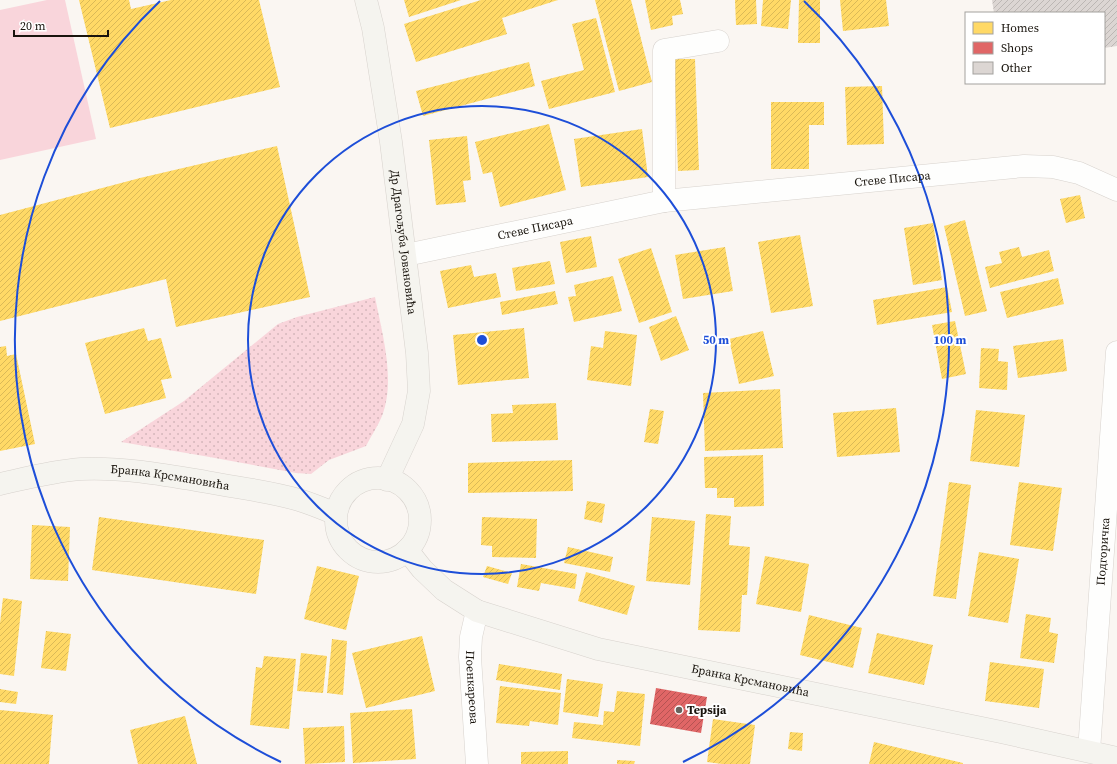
<svg xmlns="http://www.w3.org/2000/svg" width="1117" height="764" font-family="'Source Serif 4',serif">
<style>
.green{fill:url(#green-dots)}
.pitch{fill:#f9d5db}
.homes{fill:url(#homes-hatch)}
.shops{fill:url(#shops-hatch)}
.building{fill:url(#building-hatch)}
.lines{fill:none;stroke-linecap:round;stroke-linejoin:round}
.street-casing{stroke:#d7d2cd;stroke-width:23}
.secondary-casing{stroke:#d7d2cd;stroke-width:23}
.street{stroke:#fefefd;stroke-width:22}
.secondary{stroke:#f5f4ef;stroke-width:22}
.ring{fill:none;stroke:#1d4ed8;stroke-width:2}
.poi-dot{fill:#68635d;stroke:#fff;stroke-width:1.5}
.labels{text-anchor:middle;stroke-width:4;stroke-linejoin:round;paint-order:stroke}
.street-label{font-size:12px;fill:#19140d;stroke:#fff}
.poi-label{font-size:12px;font-weight:bold;fill:#19140d;stroke:#fff;text-anchor:start}
.centre{fill:#1d4ed8;stroke:#fff;stroke-width:2}
.ring-label{font-size:12px;text-anchor:middle;font-weight:bold;fill:#1d4ed8;stroke:#fff;stroke-width:4;stroke-linejoin:round;paint-order:stroke}
</style>
<defs>
<pattern id="green-dots" width="8" height="8" patternUnits="userSpaceOnUse"><rect width="8" height="8" fill="#f9d5db"/><path d="M2 2h.1M6 6h.1" fill="none" stroke="#d5b6bb" stroke-width="1.8" stroke-linecap="round"/></pattern>
<pattern id="homes-hatch" width="6" height="6" patternUnits="userSpaceOnUse"><rect width="6" height="6" fill="#ffd966"/><path d="M-1 1l2-2M0 6l6-6M5 7l2-2" fill="none" stroke="#dab957"/></pattern>
<pattern id="shops-hatch" width="6" height="6" patternUnits="userSpaceOnUse"><rect width="6" height="6" fill="#e06666"/><path d="M-1 1l2-2M0 6l6-6M5 7l2-2" fill="none" stroke="#b55352"/></pattern>
<pattern id="building-hatch" width="6" height="6" patternUnits="userSpaceOnUse"><rect width="6" height="6" fill="#dcd6d3"/><path d="M-1 1l2-2M0 6l6-6M5 7l2-2" fill="none" stroke="#bcb7b4"/></pattern>
</defs>
<rect width="100%" height="100%" fill="#faf6f2"/>
<path class="green" d="M375,297C382,333 396,380 382,416C378,426 371,436 366,446L329,460L311,474L296,473L204,456L121,442L184,401L278,324L297,317Z"/>
<polygon class="pitch" points="47,0 65,0 96,139 0,160 0,10"/>
<g class="homes">
<polygon points="79,0 129,0 131,9 171,0 259,0 280,87 110,128"/>
<polygon points="404,0 461,0 409,17"/>
<polygon points="481,0 558,0 502,18 507,34 416,62 404,24"/>
<polygon points="595,0 631,0 652,82 619,91"/>
<polygon points="645,0 680,0 683,14 672,16 673,25 651,30"/>
<polygon points="735,0 756,0 757,24 736,25"/>
<polygon points="763,0 791,0 788,29 761,26"/>
<polygon points="799,0 820,0 820,43 798,43"/>
<polygon points="840,0 886,0 889,26 843,31"/>
<polygon points="596,18 615,92 549,109 541,81 584,70 572,24"/>
<polygon points="674,59 695,59 699,170 678,171"/>
<polygon points="529,62 535,86 423,116 416,91"/>
<polygon points="882,86 884,144 847,145 845,87"/>
<polygon points="771,102 824,102 824,125 809,125 809,169 771,169"/>
<polygon points="549,124 566,190 500,207 492,172 483,174 475,142"/>
<polygon points="642,129 648,177 581,187 574,139"/>
<polygon points="467,136 471,180 463,181 466,202 436,205 429,140"/>
<polygon points="277,146 310,297 176,327 166,279 0,321 0,215 140,178"/>
<polygon points="1080,195 1085,218 1066,223 1060,199"/>
<polygon points="965,220 987,311 965,316 944,226"/>
<polygon points="933,223 942,280 913,285 904,228"/>
<polygon points="800,235 813,306 771,313 758,242"/>
<polygon points="591,236 597,267 566,273 560,242"/>
<polygon points="725,247 733,291 683,299 675,255"/>
<polygon points="1019,247 1022,257 1049,250 1054,271 990,288 985,267 1002,263 999,252"/>
<polygon points="651,248 672,312 639,323 618,259"/>
<polygon points="550,261 555,284 516,291 512,268"/>
<polygon points="471,265 474,277 496,273 501,297 448,308 440,271"/>
<polygon points="613,276 622,311 574,322 568,297 576,296 574,285"/>
<polygon points="1058,278 1064,304 1007,318 1000,292"/>
<polygon points="947,287 952,312 877,325 873,300"/>
<polygon points="555,291 558,304 502,315 500,302"/>
<polygon points="676,316 689,350 661,361 649,327"/>
<polygon points="955,321 966,374 942,379 932,325"/>
<polygon points="144,328 148,341 161,338 172,378 161,380 166,398 105,414 85,343"/>
<polygon points="524,328 529,378 458,385 453,335"/>
<polygon points="605,331 637,335 631,386 587,380 591,346 603,348"/>
<polygon points="763,331 774,376 739,384 729,339"/>
<polygon points="1063,339 1067,371 1018,378 1013,346"/>
<polygon points="6,346 7,356 16,354 35,444 0,451 0,347"/>
<polygon points="981,348 999,349 998,361 1008,362 1007,390 979,388"/>
<polygon points="780,389 783,448 705,451 703,393"/>
<polygon points="556,403 558,440 492,442 491,414 513,413 512,405"/>
<polygon points="896,408 900,452 837,457 833,413"/>
<polygon points="650,409 664,411 658,444 644,442"/>
<polygon points="976,410 1025,415 1019,467 970,461"/>
<polygon points="763,455 764,506 734,507 734,498 717,498 717,488 705,488 704,457"/>
<polygon points="572,460 573,491 468,493 468,463"/>
<polygon points="949,482 971,485 956,599 933,596"/>
<polygon points="1019,482 1062,488 1053,551 1010,545"/>
<polygon points="587,501 605,504 602,523 584,519"/>
<polygon points="706,514 731,516 729,545 750,547 747,595 742,595 740,632 698,630"/>
<polygon points="99,517 264,540 256,594 92,570"/>
<polygon points="482,517 537,519 536,558 492,557 492,546 481,545"/>
<polygon points="652,517 695,521 690,585 646,581"/>
<polygon points="32,525 70,527 68,581 30,579"/>
<polygon points="568,547 613,557 610,572 564,563"/>
<polygon points="979,552 1019,559 1008,623 968,616"/>
<polygon points="765,556 809,564 801,612 756,604"/>
<polygon points="521,564 577,574 575,589 541,583 539,591 517,587"/>
<polygon points="317,566 359,576 346,630 304,619"/>
<polygon points="487,566 512,573 508,584 483,577"/>
<polygon points="586,572 635,586 627,615 578,601"/>
<polygon points="3,598 22,601 14,676 0,674 0,623"/>
<polygon points="1026,614 1051,618 1049,632 1058,634 1054,663 1020,658"/>
<polygon points="809,615 862,628 853,668 800,655"/>
<polygon points="46,631 71,634 66,671 41,668"/>
<polygon points="877,633 933,645 924,685 868,673"/>
<polygon points="422,636 435,691 366,708 352,653"/>
<polygon points="332,639 347,641 343,695 327,693"/>
<polygon points="301,653 327,656 323,693 297,691"/>
<polygon points="264,656 296,659 289,729 250,725 256,667 262,668"/>
<polygon points="990,662 1044,669 1039,708 985,701"/>
<polygon points="499,664 562,674 560,690 496,680"/>
<polygon points="567,679 603,684 598,717 563,712"/>
<polygon points="500,686 561,693 558,725 530,721 529,726 496,723"/>
<polygon points="0,689 18,692 16,704 0,702"/>
<polygon points="617,691 645,694 640,746 572,738 574,722 603,725 604,711 614,712"/>
<polygon points="412,709 416,759 353,763 350,713"/>
<polygon points="0,710 53,715 49,764 0,764"/>
<polygon points="185,716 197,764 138,764 130,730"/>
<polygon points="713,719 755,725 750,764 722,764 707,762"/>
<polygon points="344,726 345,762 305,764 303,728"/>
<polygon points="790,732 803,733 802,751 788,749"/>
<polygon points="874,742 963,763 963,764 869,764"/>
<polygon points="568,751 568,764 521,764 521,752"/>
<polygon points="617,760 635,761 634,764 617,764"/>
</g>
<polygon class="shops" points="656,688 707,697 701,733 650,724"/>
<polygon class="building" points="992,0 1117,0 1117,46 1104,48 1104,13 994,13"/>
<g class="lines">
<defs>
<g id="street">
<polyline points="664,201 664,50 718,41"/>
<path id="s1" d="M406,255L664,201L1024,166L1053,167L1079,173L1117,190"/>
<path id="s2" d="M477,611L471,637L470,657L477,764"/>
<path id="s3" d="M1089,751L1117,352"/>
</g>
<g id="secondary">
<path id="s4" d="M366,0L373,28L391,142L417,353L419,391L413,424L387,480"/>
<circle cx="378" cy="520" r="42"/>
<path id="s5" d="M0,484C27,478 53,471 81,469C123,467 166,475 207,482C238,488 269,491 299,500C312,504 324,509 336,514"/>
<path id="s6" d="M407,550L422,569L444,590L477,611L598,649L1001,732L1117,758"/>
</g>
</defs>
<use href="#street" class="street-casing"/>
<use href="#secondary" class="secondary-casing"/>
<use href="#street" class="street"/>
<use href="#secondary" class="secondary"/>
</g>
<g class="ring">
<circle cx="482" cy="340" r="234"/>
<path d="M281 762A468 468 0 0 1 160 1M804 1A468 468 0 0 1 683 762"/>
</g>
<circle class="poi-dot" cx="679" cy="710" r="4"/>
<g class="labels">
<g class="street-label">
<text dy="4" stroke="none"><textPath href="#s1" startOffset="493">Стеве Писара</textPath></text>
<text dy="4" stroke="none"><textPath href="#s1" startOffset="132">Стеве Писара</textPath></text>
<text dy="4" stroke="none"><textPath href="#s4" startOffset="245">Др Драгољуба Јовановића</textPath></text>
<text dy="4" stroke="none"><textPath href="#s5" startOffset="172">Бранка Крсмановића</textPath></text>
<text dy="4" stroke="none"><textPath href="#s3" startOffset="200">Подгоричка</textPath></text>
<text dy="4" stroke="none"><textPath href="#s6" startOffset="376">Бранка Крсмановића</textPath></text>
<text dy="4" stroke="none"><textPath href="#s2" startOffset="77">Поенкареова</textPath></text>
</g>
<g class="poi-label">
<text x="687" y="714">Tepsija</text>
</g>
</g>
<circle cx="482" cy="340" r="6" class="centre"/>
<g class="ring-label">
<text x="716" y="344">50 m</text>
<text x="950" y="344">100 m</text>
</g>
<rect x="965" y="12" width="140" height="72" fill="#ffffff" stroke="#a3a19e"/>
<rect x="973" y="22" width="20" height="12" fill="#ffd966" stroke="#a3a19e"/>
<text x="1001" y="32" font-size="12" fill="#19140d">Homes</text>
<rect x="973" y="42" width="20" height="12" fill="#e06666" stroke="#a3a19e"/>
<text x="1001" y="52" font-size="12" fill="#19140d">Shops</text>
<rect x="973" y="62" width="20" height="12" fill="#dcd6d3" stroke="#a3a19e"/>
<text x="1001" y="72" font-size="12" fill="#19140d">Other</text>
<path d="M14 30v6h94v-6" fill="none" stroke="#19140d" stroke-width="2"/>
<text x="20" y="30" font-size="12" fill="#19140d" stroke="#ffffff" stroke-width="3" paint-order="stroke">20 m</text>
</svg>
